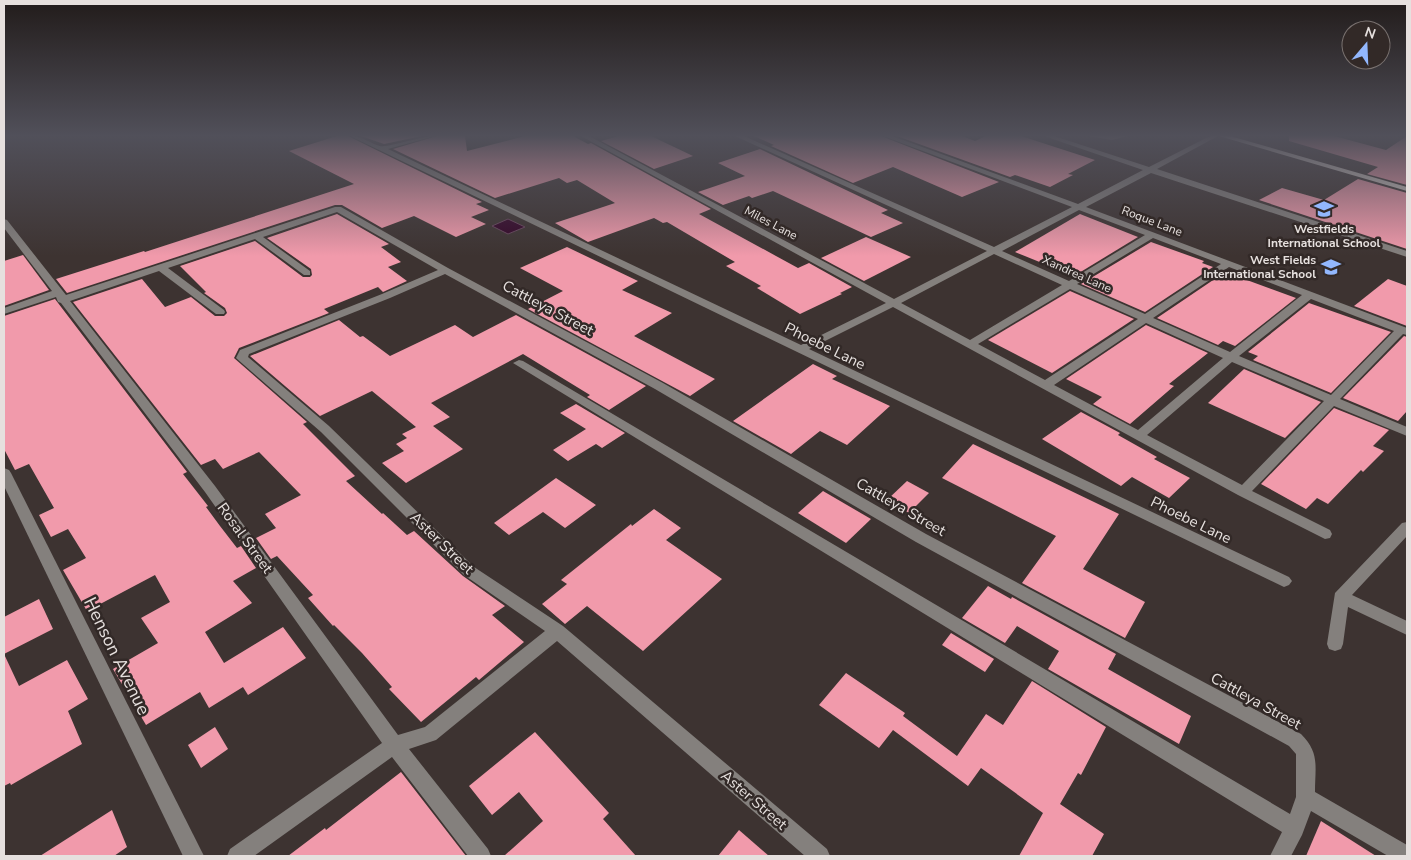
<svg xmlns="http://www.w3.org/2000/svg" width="1411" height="860" font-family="'Nunito Sans',sans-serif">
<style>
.water{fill:#330527;stroke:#69475e}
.building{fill:#f19aab}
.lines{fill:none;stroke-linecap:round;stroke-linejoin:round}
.minor{fill:#84807d;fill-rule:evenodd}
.major{fill:#d2cac4;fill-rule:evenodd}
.labels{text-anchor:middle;stroke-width:5;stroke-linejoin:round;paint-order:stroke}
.far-street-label{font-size:12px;fill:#e6e0de;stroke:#322927}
.far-poi-label{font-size:12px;font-weight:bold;fill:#e6e0de;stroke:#322927}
.street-label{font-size:15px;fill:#e6e0de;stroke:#322927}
.near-street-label{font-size:18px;fill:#e6e0de;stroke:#322927}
</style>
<rect width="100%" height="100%" fill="#3d3331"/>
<polygon class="water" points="508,219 525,227 508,234 492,226"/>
<g class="building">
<polygon points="337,136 348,136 482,202 476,204 489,210 471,217 486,224 456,237 414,216 382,228 342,205 335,205 67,293 56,279 144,251 145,252 354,184 289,151"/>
<polygon points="361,136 422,136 384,144"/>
<polygon points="437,136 465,136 467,151 525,136 573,136 588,144 591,143 711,209 699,214 798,268 809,263 852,287 840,293 842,294 800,314 757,288 761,286 726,266 735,262 667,222 663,223 654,218 588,242 555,223 615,203 577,180 567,183 559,178 495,198 393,149"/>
<polygon points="619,136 651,136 693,156 654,169 601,141"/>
<polygon points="754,136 881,136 999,182 962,197 893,167 853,183 771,146 774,145"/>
<polygon points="897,136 962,136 975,141 986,136 1021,136 1095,160 1068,174 1073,175 1050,187 1015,175 1010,177"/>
<polygon points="1289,136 1334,136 1386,150 1407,136 1407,185 1367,174 1378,167 1289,141"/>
<polygon points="760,149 888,210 881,213 903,223 871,237 773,191 752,198 749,196 723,205 698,192 745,176 718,163"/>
<polygon points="1358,179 1407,193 1407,249 1259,200 1282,188 1324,200"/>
<polygon points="337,214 389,244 381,247 401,262 388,267 407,281 383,292 378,287 324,309 329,313 239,348 234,358 307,422 303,424 355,476 346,481 382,514 383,513 407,535 414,531 463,576 505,606 492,615 524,642 479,680 476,677 421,722 389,689 392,687 362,653 334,625 333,626 308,598 313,595 277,556 271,559 256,538 276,528 265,514 301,495 259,452 223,469 215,459 201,465 73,302 142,279 165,307 191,297 215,316 224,316 227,313 225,308 204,293 206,292 180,266 255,241 303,277 310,277 312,275 311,269 267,238"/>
<polygon points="1080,214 1138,237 1074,276 1015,252"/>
<polygon points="866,237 911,257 864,281 821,258"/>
<polygon points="1151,242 1204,261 1202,263 1213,267 1145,312 1081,284"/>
<polygon points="567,247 638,281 622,290 672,313 634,336 715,379 690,396 528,309 563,291 520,268"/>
<polygon points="23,255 49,290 4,306 4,261"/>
<polygon points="1225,272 1296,298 1235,346 1223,341 1218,345 1157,318"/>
<polygon points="1388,279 1407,286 1407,326 1354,306"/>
<polygon points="1070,291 1134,319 1052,373 988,340"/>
<polygon points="55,299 187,472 183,474 208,506 206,507 220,526 237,548 241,546 256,568 233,581 252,603 205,632 224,663 283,627 306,658 248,695 243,687 209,708 200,692 146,725 113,669 158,643 141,618 170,602 155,575 87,611 63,570 86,558 68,529 51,537 39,515 54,508 29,464 15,470 4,449 4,316"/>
<polygon points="1309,303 1391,332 1331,393 1253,360 1258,356 1248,352"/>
<polygon points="516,315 646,386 609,410 587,397 590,395 523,354 431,403 450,417 433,426 463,449 406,483 382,463 404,451 396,444 407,438 402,434 416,427 372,391 320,416 250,356 339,320 360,337 363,336 390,356 455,325 473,337"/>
<polygon points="1146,325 1208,353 1169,384 1174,386 1130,424 1093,404 1102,397 1066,379"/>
<polygon points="1404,336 1407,337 1407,411 1398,421 1343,398"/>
<polygon points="813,364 837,376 832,379 890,406 847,445 820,431 791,454 733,421"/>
<polygon points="1244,369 1321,402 1285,438 1208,403"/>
<polygon points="576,404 625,433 602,448 596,444 568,461 553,450 586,429 560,413"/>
<polygon points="1334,408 1389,430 1373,446 1384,451 1363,472 1361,470 1328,504 1317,498 1306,509 1261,484"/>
<polygon points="1081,412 1120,433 1118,435 1157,457 1154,459 1190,478 1169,498 1132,477 1121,486 1042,439"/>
<polygon points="973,444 1119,514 1083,569 1145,602 1125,638 1022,583 1056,536 942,478"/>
<polygon points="556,478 596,505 565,528 543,512 509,535 494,523"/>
<polygon points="907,481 929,493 909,513 887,500"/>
<polygon points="823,491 871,519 846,543 798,513"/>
<polygon points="654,509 681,528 666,540 722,579 643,651 587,606 565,624 542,604 567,584 561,580 631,524 632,526"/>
<polygon points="988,586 1011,599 1012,597 1116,654 1108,669 1191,716 1179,744 1048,669 1059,651 1017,626 1005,643 962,618"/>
<polygon points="39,599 53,629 4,654 19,686 67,660 88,699 68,711 82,744 11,785 10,783 4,786 4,617"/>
<polygon points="951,633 994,659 985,672 942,645"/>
<polygon points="846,673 905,713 903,716 957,756 986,714 1003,725 1032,681 1106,727 1081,775 1078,773 1060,804 1104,834 1092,856 1019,856 1043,813 981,768 968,786 893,730 879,748 819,705"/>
<polygon points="215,727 228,749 201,768 188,745"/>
<polygon points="535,732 609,813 603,819 636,856 504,856 543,821 519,792 492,815 469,786"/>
<polygon points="401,772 466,856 288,856 325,828 326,830"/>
<polygon points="112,810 127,847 114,856 40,856"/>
<polygon points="1321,821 1376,856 1306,856"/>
<polygon points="739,830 769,856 718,856"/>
</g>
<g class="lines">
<g class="minor">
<path d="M350,136C363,136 369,143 380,146C388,148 421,136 435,136L388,149L801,345L886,303L581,136H589L894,299L987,251L735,136H744L994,247L1072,207L883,136H892L1078,204L1143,170L1044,136H1054L1149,167L1210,136H1218L1157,169L1407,251V257L1151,173L1086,207L1407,328V335L1403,334L1340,399L1407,427V436L1334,406L1252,491L1330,530L1332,534L1330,538L1325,539L1238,495L893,307L809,349L1289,577L1292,581L1289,585L1284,587ZM1079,210L1145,235L1069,281L1002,251ZM1153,238L1221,264L1145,314L1077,284ZM994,254L1062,285L970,340L901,303ZM1229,267L1302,295L1230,352L1153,318ZM1070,289L1138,319L1045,380L978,344ZM1311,299L1394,331L1331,395L1239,356ZM1146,323L1223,358L1138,430L1054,385ZM1232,362L1324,401L1242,485L1147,435Z"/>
<polygon points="1088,136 1128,136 1112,140"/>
<path d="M335,207H341L448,268L663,383L926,534L1301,734C1320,753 1315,766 1315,792L1407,845V856H1388L1311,811L1302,835L1291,856H1270L1282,832L513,363L519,360L523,361L1290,814L1296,797V754L1289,746L916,542L655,389L445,274L390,298L249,354L248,357L329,426L474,567L563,626L827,849L830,856H805L557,641L436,740L409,749L488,849L491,856H468L392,757L254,856H227L230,849L382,743L205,492L61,303L58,302L56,297L4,314V308L52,291L4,228V219L7,220L66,295ZM337,212L438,270L382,294L240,350L236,358L321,432L464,575L545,631L425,727L398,735L215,486L70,301L159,271L216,314H224L225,312L224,310L168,268L255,239L304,275H310V271L263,237Z"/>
<polygon points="4,468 9,470 11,473 204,856 183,856 4,486"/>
<polygon points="1407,522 1407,536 1352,595 1407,621 1407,635 1348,607 1343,644 1341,649 1335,651 1329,649 1327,644 1335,593 1402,523"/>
</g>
<polygon class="major" points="1219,136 1230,136 1407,187 1407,191"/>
</g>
<linearGradient id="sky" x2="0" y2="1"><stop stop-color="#221c1b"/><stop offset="0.53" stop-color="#51505a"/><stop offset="1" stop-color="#51505a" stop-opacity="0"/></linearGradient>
<rect width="1411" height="256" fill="url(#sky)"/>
<defs>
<symbol id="school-bare" viewBox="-9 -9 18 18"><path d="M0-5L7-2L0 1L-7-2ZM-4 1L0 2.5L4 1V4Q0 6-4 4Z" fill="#92b7fd" stroke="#322927" stroke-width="2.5" paint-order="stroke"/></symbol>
</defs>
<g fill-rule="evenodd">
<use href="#school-bare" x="1310" y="195" width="28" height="28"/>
<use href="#school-bare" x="1317" y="253" width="28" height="28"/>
</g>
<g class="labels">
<g class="far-street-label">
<text transform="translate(1152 221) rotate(21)" y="4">Roque Lane</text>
<text transform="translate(771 223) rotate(28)" y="4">Miles Lane</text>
<text transform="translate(1077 274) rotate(24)" y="4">Xandrea Lane</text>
</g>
<g class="far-poi-label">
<text x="1324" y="233">Westfields<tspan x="1324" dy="14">International School</tspan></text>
<text x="1316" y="264" text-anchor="end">West Fields<tspan x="1316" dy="14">International School</tspan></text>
</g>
<g class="street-label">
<text transform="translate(548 308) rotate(28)" y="5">Cattleya Street</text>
<text transform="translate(825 346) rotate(26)" y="5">Phoebe Lane</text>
<text transform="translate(901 507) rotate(30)" y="5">Cattleya Street</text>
<text transform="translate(1191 520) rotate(26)" y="5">Phoebe Lane</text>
<text transform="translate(245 538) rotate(54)" y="5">Rosal Street</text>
<text transform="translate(442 543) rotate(44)" y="5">Aster Street</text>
<text transform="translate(1256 701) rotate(29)" y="5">Cattleya Street</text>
<text transform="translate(754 800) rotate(41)" y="5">Aster Street</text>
</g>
<g class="near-street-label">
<text transform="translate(117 656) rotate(64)" y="6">Henson Avenue</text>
</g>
</g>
<rect width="1411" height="860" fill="none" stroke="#e6e0de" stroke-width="10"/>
<g transform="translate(1366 45) rotate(19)"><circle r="24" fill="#322927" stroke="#7a7270"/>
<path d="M0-4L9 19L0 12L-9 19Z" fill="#92b7fd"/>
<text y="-8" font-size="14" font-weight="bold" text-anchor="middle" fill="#e6e0de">N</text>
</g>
</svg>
